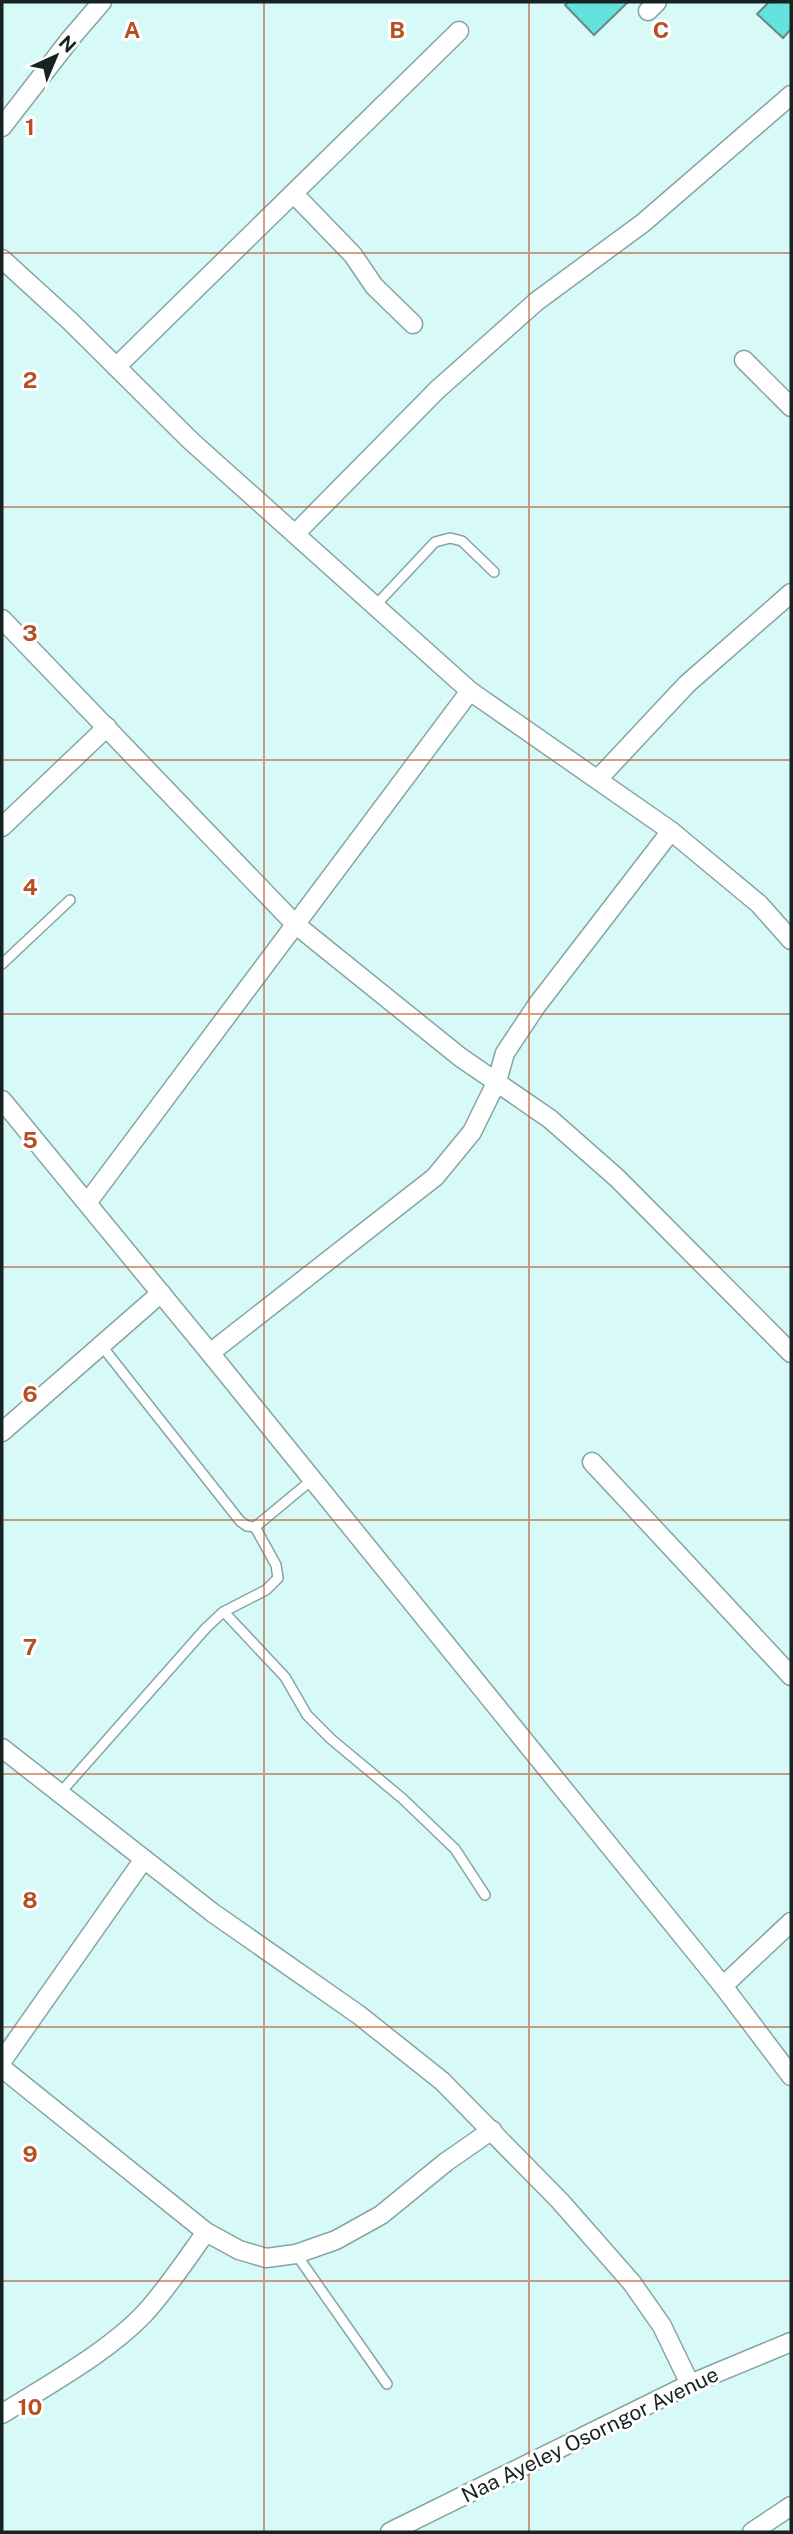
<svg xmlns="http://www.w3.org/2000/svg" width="793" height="2534" font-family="'Public Sans',sans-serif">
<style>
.building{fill:#64e2de;stroke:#698886;stroke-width:2}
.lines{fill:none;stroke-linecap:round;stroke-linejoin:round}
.lane-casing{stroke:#85a5a4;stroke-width:12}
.street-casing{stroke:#85a5a4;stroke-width:21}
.lane{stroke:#fff;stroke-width:9}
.street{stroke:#fff;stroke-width:18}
.grid{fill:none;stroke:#b65022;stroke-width:2;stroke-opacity:0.55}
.labels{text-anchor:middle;stroke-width:6;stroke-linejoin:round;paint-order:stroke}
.street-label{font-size:21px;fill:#172323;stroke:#fff}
.grid-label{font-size:23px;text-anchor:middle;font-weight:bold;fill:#b65022;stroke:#fff;stroke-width:6;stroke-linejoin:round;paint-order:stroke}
</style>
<rect width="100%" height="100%" fill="#d7f9f7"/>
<g class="building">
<polygon points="568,2 628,2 594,35 565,5"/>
<polygon points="769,2 791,2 791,29 783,38 757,14"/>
</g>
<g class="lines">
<defs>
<g id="lane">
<polyline points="375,606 435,542 450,538 462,541 494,572"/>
<polyline points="2,964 70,900"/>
<polyline points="101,1345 240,1521 247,1526 255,1527 313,1479"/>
<polyline points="224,1612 285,1677 307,1715 331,1739 403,1799 455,1849 485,1895"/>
<polyline points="61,1792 206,1628 223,1612 266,1590 278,1578 276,1565 255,1527"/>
<polyline points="296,2254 387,2384"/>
</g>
<g id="street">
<polyline points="648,11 657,2"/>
<polyline points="2,127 71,38 102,2"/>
<polyline points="294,194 353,255 374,286 413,324"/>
<polyline points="2,259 70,321 191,441 470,691 671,831 759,904 791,940"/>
<polyline points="744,360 791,407"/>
<polyline points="116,367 459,31"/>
<polyline points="295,534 437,390 537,301 643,223 791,95"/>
<polyline points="2,619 295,924 460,1057 550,1119 617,1178 791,1353"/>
<polyline points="598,779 687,684 791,593"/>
<polyline points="2,827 107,727"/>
<polyline points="2,1100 210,1353 723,1986 791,2076"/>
<polyline points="87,1203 470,691"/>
<polyline points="210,1353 435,1177 472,1132 497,1081 505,1053 537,1005 671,831"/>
<polyline points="2,1432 161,1293"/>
<polyline points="592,1462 791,1676"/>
<polyline points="2,1748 213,1913 359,2015 442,2081 560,2201 632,2283 662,2326 690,2384"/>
<polyline points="723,1986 791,1922"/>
<polyline points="2,2061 144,1859"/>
<polyline points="2,2068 206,2232 239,2250 266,2258 296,2254 336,2240 381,2215 446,2162 492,2130"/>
<path d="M2,2414C47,2385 107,2353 144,2314C167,2289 186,2260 206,2232"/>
<polyline points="390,2532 690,2384 791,2342"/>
<polyline points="752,2532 791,2506"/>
</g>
</defs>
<use href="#lane" class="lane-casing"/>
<use href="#street" class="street-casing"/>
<use href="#lane" class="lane"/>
<use href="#street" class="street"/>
</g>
<path class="grid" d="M264,2V2532M529,2V2532M2,253H791M2,507H791M2,760H791M2,1014H791M2,1267H791M2,1520H791M2,1774H791M2,2027H791M2,2281H791"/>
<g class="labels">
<g class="street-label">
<text transform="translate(590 2435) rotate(-26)" y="7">Naa Ayeley Osorngor Avenue</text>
</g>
</g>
<g class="grid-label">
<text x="132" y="38">A</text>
<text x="397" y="38">B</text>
<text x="661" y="38">C</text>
<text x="30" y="135">1</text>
<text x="30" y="388">2</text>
<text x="30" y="641">3</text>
<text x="30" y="895">4</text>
<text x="30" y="1148">5</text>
<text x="30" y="1402">6</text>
<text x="30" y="1655">7</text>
<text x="30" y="1908">8</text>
<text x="30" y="2162">9</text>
<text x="30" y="2415">10</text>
</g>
<rect width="793" height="2534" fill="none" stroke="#172323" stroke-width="7"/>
<g transform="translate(56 56) rotate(44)" stroke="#ffffff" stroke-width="5" paint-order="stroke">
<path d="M0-5L12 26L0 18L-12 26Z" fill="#172323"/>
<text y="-10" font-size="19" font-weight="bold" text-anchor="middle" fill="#172323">N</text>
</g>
</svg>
